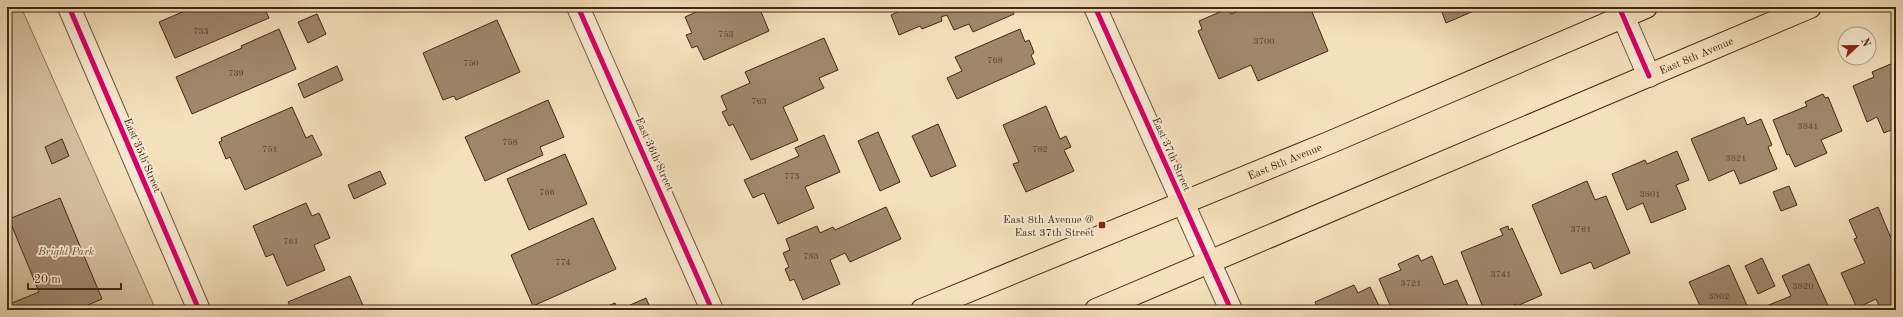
<svg xmlns="http://www.w3.org/2000/svg" width="1903" height="317" font-family="'Old Standard TT',serif">
<style>
.green{fill:#d6c09f;stroke:#8d735a}
.building{fill:#a0876c;stroke:#442616}
.lines{fill:none;stroke-linecap:round;stroke-linejoin:round}
.minor-casing{stroke:#70543f;stroke-width:24}
.major-casing{stroke:#442616;stroke-width:24}
.minor{stroke:#f8ebd3;stroke-width:22}
.major{stroke:#f4e0bb;stroke-width:22}
.cycleway-casing{stroke:#f8ebd3;stroke-width:8}
.cycleway{stroke:#d6006c;stroke-width:5}
.poi-dot{fill:#8f2418;stroke:#f8ebd3;stroke-width:1.5}
.labels{text-anchor:middle;stroke-width:3.5;stroke-linejoin:round;paint-order:stroke}
.number-label{font-size:9px;fill:#5b3e2c}
.street-label{font-size:11px;fill:#442616;stroke:#f8ebd3}
.poi-label{font-size:11px;fill:#442616;stroke:#f8ebd3;text-anchor:end}
.park-label{font-size:11px;font-style:italic;fill:#684c38;stroke:#f8ebd3}
</style>
<rect width="100%" height="100%" fill="#f4e0bb"/>
<filter id="stains"><feTurbulence type="fractalNoise" baseFrequency=".005" numOctaves="4"/><feColorMatrix values="0 0 0 0 .2 0 0 0 0 .09 0 0 0 0 .02 0 0 0 .5 -.17"/></filter>
<radialGradient id="worn" r=".72"><stop offset=".6" stop-color="#630" stop-opacity="0"/><stop offset="1" stop-color="#630" stop-opacity=".3"/></radialGradient>
<polygon class="green" points="7,7 21,7 156,310 7,310"/>
<g class="building">
<polygon points="194,7 264,7 269,18 175,58 159,22"/>
<polygon points="707,7 759,7 769,31 704,60 697,46 692,48 686,35 692,33 685,17"/>
<polygon points="909,7 1011,7 1014,14 973,32 969,24 954,30 947,15 941,17 942,21 922,29 920,26 899,35 891,15"/>
<polygon points="1248,7 1256,7 1256,9 1260,7 1310,7 1328,51 1258,81 1251,65 1219,79 1198,31 1202,29 1199,21 1229,8 1231,14"/>
<polygon points="1440,7 1483,7 1446,23"/>
<polygon points="317,14 326,34 308,43 298,22"/>
<polygon points="497,20 520,72 456,100 454,96 443,100 423,53"/>
<polygon points="279,29 296,69 192,114 176,77 242,48 241,46"/>
<polygon points="1020,29 1025,42 1029,40 1032,47 1034,53 1031,55 1035,64 957,99 947,78 962,71 955,57"/>
<polygon points="824,38 838,70 819,78 824,88 783,107 798,140 751,160 733,124 729,126 722,112 727,110 721,96 750,83 745,72"/>
<polygon points="1893,63 1896,68 1896,128 1884,133 1877,117 1867,122 1853,86 1874,77 1872,72"/>
<polygon points="337,66 343,80 304,98 298,84"/>
<polygon points="1823,94 1825,98 1828,97 1842,131 1821,140 1827,153 1795,167 1789,154 1787,155 1773,120 1807,106 1805,102"/>
<polygon points="548,100 564,137 540,147 543,155 485,181 465,137"/>
<polygon points="1046,106 1060,139 1066,136 1071,147 1064,150 1074,171 1026,192 1013,164 1019,162 1003,125"/>
<polygon points="292,107 306,138 312,135 322,155 245,190 230,157 226,159 219,142 222,141 221,138"/>
<polygon points="1744,117 1747,125 1761,119 1772,145 1768,147 1777,169 1740,184 1734,170 1709,181 1691,139"/>
<polygon points="938,124 956,166 931,177 912,136"/>
<polygon points="878,132 900,182 880,191 858,141"/>
<polygon points="824,135 840,172 805,187 814,208 778,224 764,193 753,198 744,180 799,156 795,148"/>
<polygon points="62,139 69,156 52,164 45,147"/>
<polygon points="1677,151 1689,180 1676,185 1686,209 1651,223 1643,203 1627,210 1612,174 1645,160 1647,164"/>
<polygon points="565,154 587,204 529,230 507,179"/>
<polygon points="380,171 386,184 354,199 348,185"/>
<polygon points="1587,181 1595,200 1606,196 1630,253 1594,269 1591,262 1561,274 1532,205"/>
<polygon points="1789,186 1797,205 1781,211 1773,192"/>
<polygon points="60,198 102,299 76,310 7,310 7,305 39,292 9,219"/>
<polygon points="306,203 312,216 319,213 330,238 314,245 325,270 287,286 273,254 266,257 253,226"/>
<polygon points="886,207 901,239 850,262 845,253 830,260 840,284 803,300 794,279 790,281 785,269 789,267 783,253 790,250 786,239 817,226 820,233 833,227 835,230"/>
<polygon points="1878,207 1896,250 1896,306 1887,310 1881,310 1876,299 1857,308 1841,273 1865,263 1854,239 1857,238 1849,220"/>
<polygon points="593,218 616,269 533,306 511,255"/>
<polygon points="1508,226 1509,230 1512,228 1542,295 1517,306 1516,304 1500,310 1484,310 1461,252 1503,235 1500,229"/>
<polygon points="1418,255 1421,261 1432,256 1444,285 1457,280 1469,308 1464,310 1392,310 1379,279 1401,270 1398,264"/>
<polygon points="1762,258 1775,286 1758,294 1745,266"/>
<polygon points="1809,264 1830,310 1765,310 1764,307 1791,296 1782,276"/>
<polygon points="1729,265 1749,310 1702,310 1689,282"/>
<polygon points="350,276 365,310 292,310 288,302"/>
<polygon points="1354,285 1358,293 1370,287 1381,310 1319,310 1315,302"/>
<polygon points="646,298 651,310 619,310"/>
<polygon points="615,303 618,310 598,310"/>
</g>
<g class="lines">
<defs>
<g id="minor">
<polyline points="69,7 199,310"/>
<polyline points="578,7 712,310"/>
<polyline points="1095,7 1231,310"/>
<polyline points="1619,7 1649,76"/>
</g>
<g id="major">
<path id="s1" d="M922,310L1331,142L1646,7"/>
<path id="s2" d="M1096,310L1810,7"/>
</g>
</defs>
<use href="#minor" class="minor-casing"/>
<use href="#major" class="major-casing"/>
<use href="#minor" class="minor"/>
<use href="#major" class="major"/>
<defs>
<g id="cycleway">
<polyline points="69,7 199,310"/>
<polyline points="578,7 712,310"/>
<polyline points="1095,7 1231,310"/>
<polyline points="1619,7 1649,76"/>
</g>
</defs>
<use href="#cycleway" class="cycleway-casing"/>
<use href="#cycleway" class="cycleway"/>
</g>
<rect class="poi-dot" x="1098" y="221" width="8" height="8" rx="2"/>
<g class="labels">
<g class="number-label">
<text x="201" y="34">733</text>
<text x="726" y="37">753</text>
<text x="1264" y="44">3700</text>
<text x="995" y="63">768</text>
<text x="471" y="66">750</text>
<text x="236" y="76">739</text>
<text x="759" y="104">763</text>
<text x="1808" y="129">3841</text>
<text x="510" y="145">758</text>
<text x="270" y="152">751</text>
<text x="1040" y="152">782</text>
<text x="1736" y="161">3821</text>
<text x="792" y="179">773</text>
<text x="547" y="195">766</text>
<text x="1650" y="197">3801</text>
<text x="1581" y="232">3761</text>
<text x="291" y="244">761</text>
<text x="811" y="259">783</text>
<text x="563" y="265">774</text>
<text x="1501" y="277">3741</text>
<text x="1411" y="286">3721</text>
<text x="1803" y="289">3820</text>
<text x="1719" y="299">3802</text>
</g>
<g class="street-label">
<text dy="4" stroke="none"><textPath href="#s2" startOffset="652">East 8th Avenue</textPath></text>
<text transform="translate(655 154) rotate(66)" y="4">East 36th Street</text>
<text transform="translate(1172 154) rotate(66)" y="4">East 37th Street</text>
<text transform="translate(143 155) rotate(67)" y="4">East 35th Street</text>
<text dy="4" stroke="none"><textPath href="#s1" startOffset="392">East 8th Avenue</textPath></text>
</g>
<g class="poi-label">
<text x="1094" y="223">East 8th Avenue @<tspan x="1094" dy="13">East 37th Street</tspan></text>
</g>
<g class="park-label">
<text x="66" y="255">Bright Park</text>
</g>
</g>
<rect width="1903" height="317" fill="none" stroke="#f4e0bb" stroke-width="24"/>
<rect x="8" y="8" width="1887" height="301" fill="none" stroke="#442616" stroke-width="2"/>
<rect x="12" y="12" width="1879" height="293" fill="none" stroke="#442616"/>
<g transform="translate(1857 46) rotate(68)"><circle r="19" fill="#f8ebd3" stroke="#b09c87"/>
<path d="M0-3L7 15L0 10L-7 15Z" fill="#8f2418"/>
<text y="-6" font-size="11" font-weight="bold" text-anchor="middle" fill="#442616">N</text>
</g>
<path d="M28 283v6h93v-6" fill="none" stroke="#442616" stroke-width="2"/>
<text x="34" y="283" font-size="12" fill="#442616" stroke="#f8ebd3" stroke-width="3" paint-order="stroke">20 m</text>
<rect width="100%" height="100%" filter="url(#stains)"/>
<rect width="100%" height="100%" fill="url(#worn)"/>
</svg>
